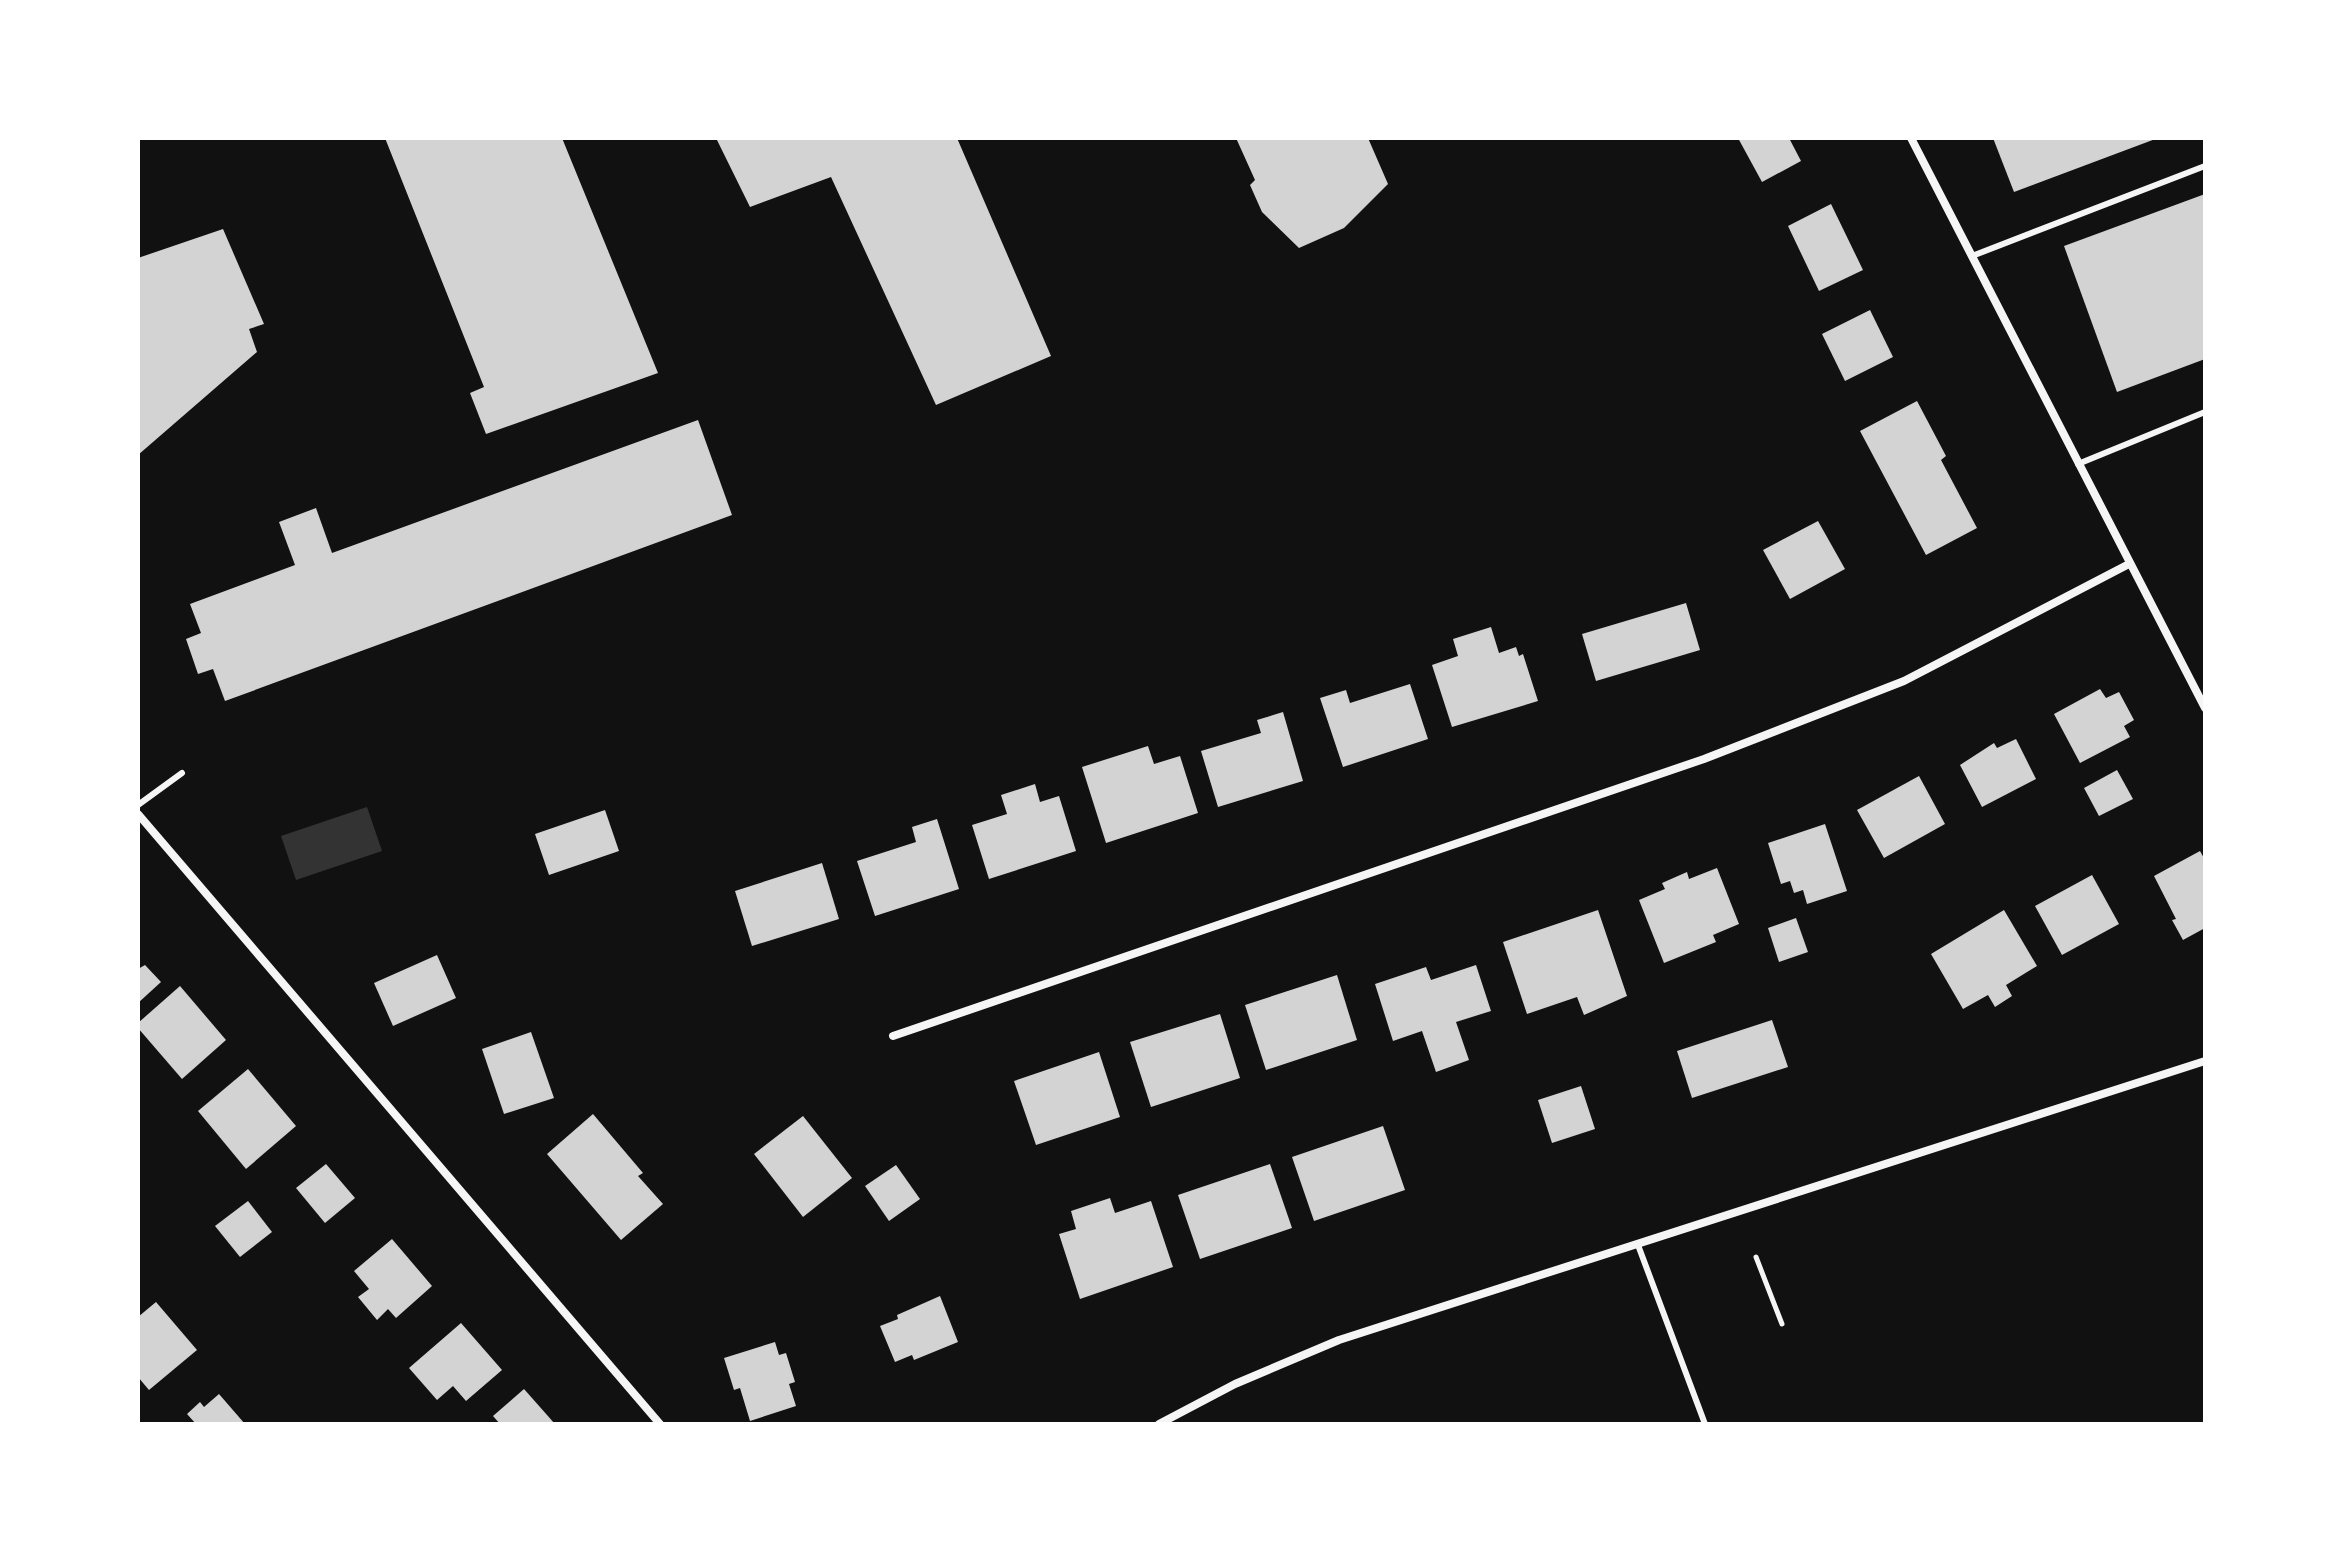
<svg xmlns="http://www.w3.org/2000/svg" width="2343" height="1562" font-family="'Crimson Pro',serif">
<style>
.water{fill:#333}
.building{fill:#d3d3d3}
.lines{fill:none;stroke-linecap:round;stroke-linejoin:round}
.path{stroke:#f5f5f5;stroke-width:5}
.service{stroke:#f5f5f5;stroke-width:6}
.minor{stroke:#f5f5f5;stroke-width:8}
</style>
<rect width="100%" height="100%" fill="#111"/>
<polygon class="water" points="367,807 382,851 296,880 281,836"/>
<g class="building">
<polygon points="385,138 562,138 658,373 486,434 470,393 484,387"/>
<polygon points="716,138 957,138 1051,356 936,405 831,177 750,207"/>
<polygon points="1236,138 1368,138 1388,184 1344,228 1299,248 1262,212 1250,185 1255,180"/>
<polygon points="1738,138 1789,138 1801,161 1762,182"/>
<polygon points="1993,138 2158,138 2014,192"/>
<polygon points="2205,194 2205,359 2117,392 2064,246"/>
<polygon points="1831,204 1863,270 1819,291 1788,226"/>
<polygon points="223,229 264,324 249,329 257,352 138,455 138,258"/>
<polygon points="1870,310 1893,357 1845,381 1822,334"/>
<polygon points="1917,401 1946,456 1941,460 1977,528 1926,555 1860,431"/>
<polygon points="698,420 732,515 225,701 213,669 198,674 186,639 201,633 190,604 295,565 279,522 316,508 332,553"/>
<polygon points="1818,521 1845,569 1790,599 1763,550"/>
<polygon points="1686,603 1700,650 1596,681 1582,634"/>
<polygon points="1491,627 1499,653 1516,647 1519,656 1523,654 1538,701 1452,727 1432,665 1458,656 1453,639"/>
<polygon points="1410,684 1428,739 1343,767 1320,698 1346,690 1350,703"/>
<polygon points="2100,689 2106,698 2119,692 2134,720 2124,726 2130,737 2080,763 2054,714"/>
<polygon points="1283,712 1303,781 1218,807 1201,751 1261,733 1257,720"/>
<polygon points="2016,739 2036,779 1982,807 1960,765 1994,743 1997,748"/>
<polygon points="1148,746 1154,764 1180,756 1198,813 1106,843 1082,767"/>
<polygon points="2117,770 2133,799 2099,816 2084,788"/>
<polygon points="1919,776 1945,824 1884,858 1857,810"/>
<polygon points="1035,784 1040,802 1059,796 1076,851 989,879 972,825 1007,814 1001,795"/>
<polygon points="605,810 619,851 549,875 535,834"/>
<polygon points="937,819 959,889 875,916 857,861 916,842 912,827"/>
<polygon points="1825,824 1847,891 1807,904 1803,890 1794,893 1790,881 1781,884 1768,843"/>
<polygon points="2200,851 2205,860 2205,928 2183,940 2172,920 2176,919 2154,876"/>
<polygon points="822,863 839,919 752,946 735,891"/>
<polygon points="1717,868 1739,924 1713,935 1716,942 1664,963 1639,900 1665,889 1662,883 1687,872 1689,879"/>
<polygon points="2092,875 2119,924 2062,955 2035,906"/>
<polygon points="1598,910 1627,996 1584,1015 1577,997 1527,1014 1503,942"/>
<polygon points="2004,910 2037,966 2006,985 2012,996 1995,1007 1988,995 1963,1009 1931,954"/>
<polygon points="1796,918 1808,952 1779,962 1768,928"/>
<polygon points="437,955 456,998 393,1026 374,983"/>
<polygon points="145,965 161,982 138,1003 138,969"/>
<polygon points="1476,965 1491,1011 1456,1022 1469,1060 1436,1072 1422,1031 1393,1041 1375,984 1426,967 1431,980"/>
<polygon points="1337,975 1357,1040 1266,1070 1245,1005"/>
<polygon points="180,986 226,1040 182,1079 138,1028 138,1023"/>
<polygon points="1220,1014 1240,1078 1151,1107 1130,1042"/>
<polygon points="1772,1020 1788,1067 1692,1098 1677,1051"/>
<polygon points="531,1032 554,1098 504,1114 482,1049"/>
<polygon points="1099,1052 1120,1117 1036,1145 1014,1081"/>
<polygon points="248,1069 296,1126 246,1169 198,1111"/>
<polygon points="1581,1086 1595,1129 1552,1143 1538,1100"/>
<polygon points="593,1114 643,1173 638,1176 663,1204 621,1240 547,1154"/>
<polygon points="803,1116 852,1178 803,1217 754,1154"/>
<polygon points="1383,1126 1405,1190 1314,1221 1292,1157"/>
<polygon points="326,1164 355,1198 325,1223 296,1188"/>
<polygon points="1270,1164 1292,1228 1200,1259 1178,1195"/>
<polygon points="896,1165 920,1199 889,1221 865,1186"/>
<polygon points="1110,1198 1115,1213 1151,1201 1173,1267 1080,1299 1059,1234 1076,1229 1071,1211"/>
<polygon points="248,1201 272,1232 240,1257 215,1226"/>
<polygon points="392,1239 432,1286 396,1318 388,1309 377,1320 358,1297 369,1289 354,1271"/>
<polygon points="940,1296 958,1342 914,1360 912,1355 895,1362 880,1326 898,1319 897,1315"/>
<polygon points="156,1302 197,1350 149,1390 138,1377 138,1317"/>
<polygon points="461,1323 502,1370 466,1401 453,1386 437,1400 409,1368"/>
<polygon points="775,1342 779,1355 786,1353 795,1382 789,1384 796,1406 750,1421 740,1388 734,1390 724,1358"/>
<polygon points="524,1389 555,1424 500,1424 493,1416"/>
<polygon points="219,1394 245,1424 196,1424 187,1414 200,1402 204,1407"/>
</g>
<g class="lines">
<polyline class="path" points="1756,1257 1782,1324"/>
<g class="service">
<polyline points="1972,256 2205,166"/>
<polyline points="2078,464 2205,412"/>
<polyline points="138,805 182,773"/>
<polyline points="1638,1245 1705,1424"/>
</g>
<g class="minor">
<polyline points="1911,138 2205,708"/>
<polyline points="138,814 660,1424"/>
<polyline points="893,1036 1704,759 1904,681 2129,564"/>
<polyline points="1159,1424 1235,1384 1339,1340 2205,1061"/>
</g>
</g>
<rect width="2343" height="1562" fill="none" stroke="#ffffff" stroke-width="280"/>
</svg>
